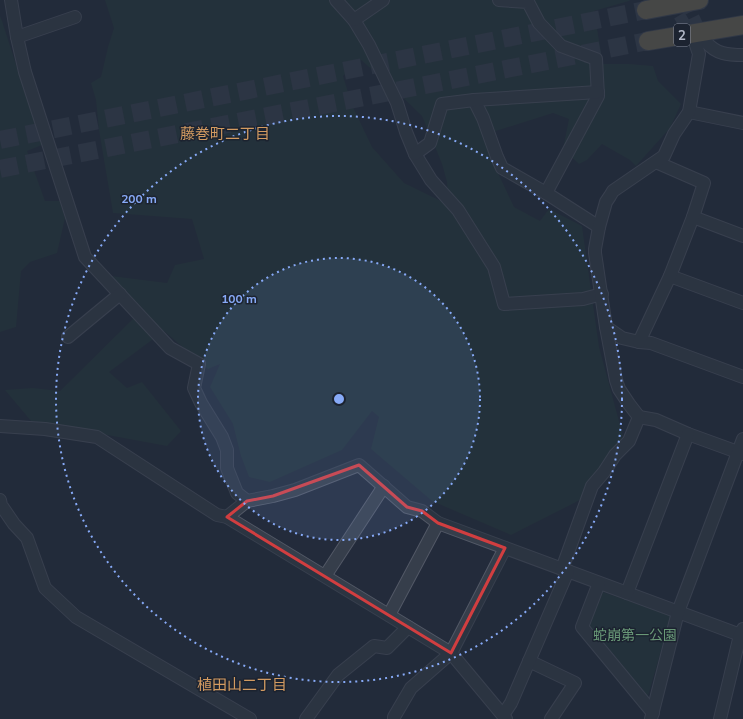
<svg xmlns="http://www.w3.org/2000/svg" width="743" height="719" font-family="Mulish,'Noto Sans JP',sans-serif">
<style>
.green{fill:#25383c;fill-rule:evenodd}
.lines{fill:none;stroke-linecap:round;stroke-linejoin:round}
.minor-tunnel{stroke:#384050;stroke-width:12;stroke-dasharray:12 6;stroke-linecap:butt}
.highway-tunnel{stroke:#384050;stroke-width:18;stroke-dasharray:18 9;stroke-linecap:butt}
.minor-casing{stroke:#525866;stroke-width:14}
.highway-casing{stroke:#424856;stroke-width:20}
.minor{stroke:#363e4b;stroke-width:12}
.highway{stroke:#716854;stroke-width:18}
.marked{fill:none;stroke:#d13e40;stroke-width:3;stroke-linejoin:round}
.ring{fill:none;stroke:#87aaf7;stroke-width:2;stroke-dasharray:2 4}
.labels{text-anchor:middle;stroke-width:3;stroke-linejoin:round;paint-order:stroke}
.shield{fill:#1c2330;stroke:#858b9a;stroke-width:1}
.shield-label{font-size:13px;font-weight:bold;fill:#b2b8c7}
.park-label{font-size:14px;fill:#699877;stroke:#1c2330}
.neighbourhood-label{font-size:15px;fill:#d39b61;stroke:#1c2330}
.centre{fill:#87aaf7;stroke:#1c2330;stroke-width:2}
.ring-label{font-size:12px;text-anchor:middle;font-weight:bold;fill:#87aaf7;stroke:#1c2330;stroke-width:3;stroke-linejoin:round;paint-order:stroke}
</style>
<rect width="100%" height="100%" fill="#232b3b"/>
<g class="green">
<path d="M105,0H630L629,1L594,11L603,64H629L653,66L658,81L681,104L670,128L636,166L630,160L602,144L587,160L579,164L563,149L569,119L553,113L483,135L498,173L514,207L540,221L549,209L582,226L599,347L623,436L580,500L511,535L432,501L371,449L379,417L372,411L342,450L270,482L249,477L241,456L233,424L210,387L220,364L208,369L164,331L109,372L127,388L142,382L181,431L167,446L31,421L5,390L33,388L60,391L143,309L111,276L167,283L175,265L204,259L192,219L113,213L99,130L96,100L91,83L101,77L108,47L114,28ZM361,60L391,86L422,116L434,144L442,164L447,182L448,196L443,202L404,183L372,147L352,105L343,76Z"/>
<polygon points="0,16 2,21 42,145 27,151 45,201 60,201 65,218 57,253 30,262 21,271 16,327 0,332"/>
<polygon points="603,592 671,616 648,696 589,625"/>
</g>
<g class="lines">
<g class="minor-tunnel">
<polyline points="670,0 693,38"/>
<polyline points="690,0 690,10 703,37"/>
</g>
<g class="highway-tunnel">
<polyline points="0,140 646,10"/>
<polyline points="0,169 648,41"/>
</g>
<defs>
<g id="minor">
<polyline points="11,0 17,37 25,72 85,257 170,348 199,364 194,388 201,403 222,437 227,450 227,468 237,493 247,501"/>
<polyline points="336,0 354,20 369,45 397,103 406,132 415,154 431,180 458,210 494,267 504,304 583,299 602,294"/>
<polyline points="499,0 528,2 539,23 561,46 596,59 598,96 546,193"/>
<polyline points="354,20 383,0"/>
<polyline points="17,37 75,17"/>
<path d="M706,42C716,54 728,55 743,55"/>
<polyline points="474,100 483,118 497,157 502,168 546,193 599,227"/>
<polyline points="689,112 743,123"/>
<polyline points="415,154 430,143 442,104 474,100 598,92"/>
<polyline points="693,217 743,236"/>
<polyline points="670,276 743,303"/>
<polyline points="606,327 622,338 639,342 651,343 743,377"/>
<polyline points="68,337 120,294"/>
<polyline points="639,342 670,276 693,217 704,183 656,162"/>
<polyline points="639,417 656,420 688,434 743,454"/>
<polyline points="0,426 45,429 97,437 217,515 227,517 451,653 506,719"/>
<polyline points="0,500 1,505 14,524 27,538 45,588 76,617 250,719"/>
<polyline points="227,517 247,501 273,496 295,490 359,465 407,507 422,511 438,523 743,636"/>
<polyline points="562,569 592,486 604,472 615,455 629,441 639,417 629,404 619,389 616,380 606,327 595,253 595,249 599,227 606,202 610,196 613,191 664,156 674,134 689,112 699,54 695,42"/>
<polyline points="325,576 384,486"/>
<polyline points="599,583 582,627 653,713"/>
<polyline points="627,593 688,434"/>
<polyline points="389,615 438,523"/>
<polyline points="529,661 575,683 551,719"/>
<polyline points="503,715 511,703 568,571"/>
<polyline points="306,719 338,675 374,646 387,648 408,627"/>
<polyline points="394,719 394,717 411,688 451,653 505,548"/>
<polyline points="651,719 678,612 743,439"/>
<polyline points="720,719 740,635 743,629"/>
</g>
<g id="highway">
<polyline points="646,10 699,0"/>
<polyline points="648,41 743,25"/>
</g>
</defs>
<use href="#minor" class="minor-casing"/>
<use href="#highway" class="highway-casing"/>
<use href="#minor" class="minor"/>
<use href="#highway" class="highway"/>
</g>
<path d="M0 0H743V719H0ZM359,465L407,507L422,511L438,523L505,548L451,653L227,517L247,501L273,496Z" fill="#232b3b" fill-opacity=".55" fill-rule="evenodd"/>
<path class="marked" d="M359,465L407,507L422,511L438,523L505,548L451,653L227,517L247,501L273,496Z"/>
<circle cx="339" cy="399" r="141" fill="#87aaf7" fill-opacity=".12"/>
<g class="ring">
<circle cx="339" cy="399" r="141"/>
<circle cx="339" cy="399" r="283"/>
</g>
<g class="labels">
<rect class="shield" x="674" y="24" width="16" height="22" rx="3"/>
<g class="shield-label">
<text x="682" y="40">2</text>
</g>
<g class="park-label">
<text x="635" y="640">蛇崩第一公園</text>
</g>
<g class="neighbourhood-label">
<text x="225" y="139">藤巻町二丁目</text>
<text x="242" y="690">植田山二丁目</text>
</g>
</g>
<circle cx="339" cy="399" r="6" class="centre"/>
<g class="ring-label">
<text x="139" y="203">200 m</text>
<text x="239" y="303">100 m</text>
</g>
</svg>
